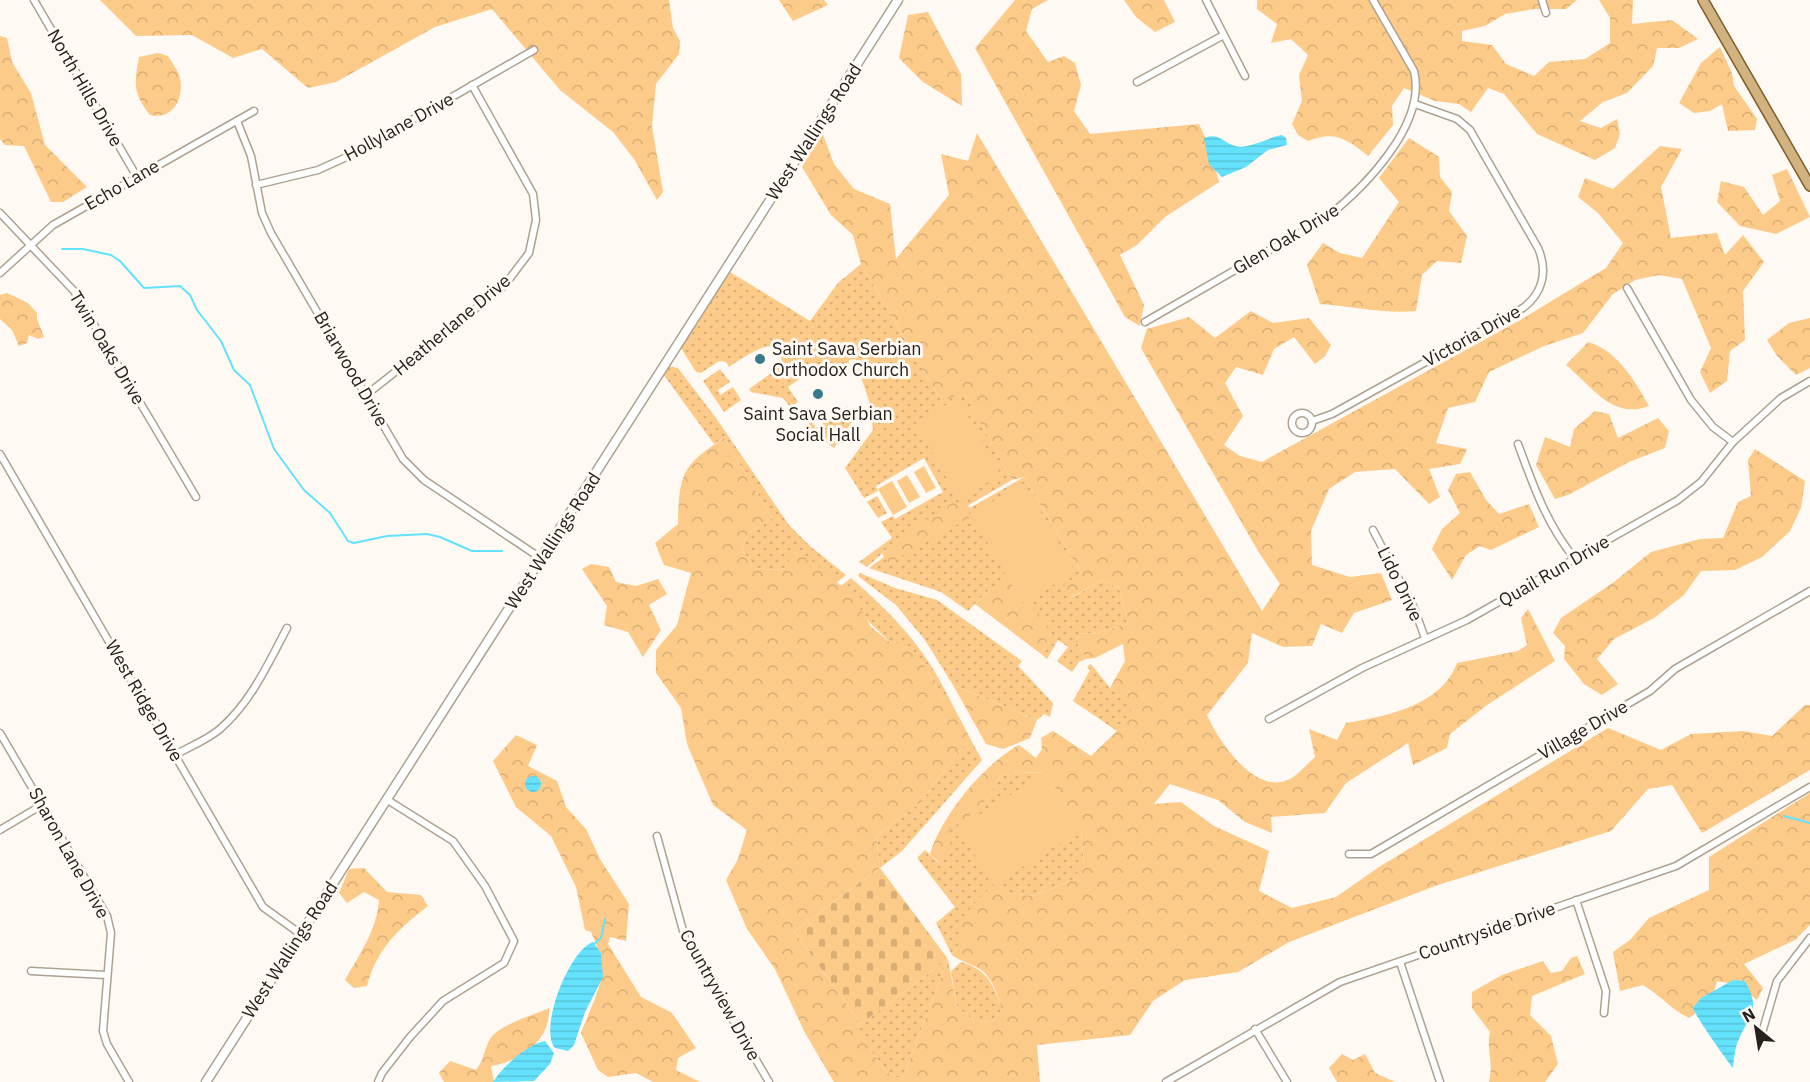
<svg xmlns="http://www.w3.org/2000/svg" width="1810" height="1082" font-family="'IBM Plex Sans',sans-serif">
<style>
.grass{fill:url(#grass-dots)}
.forest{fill:url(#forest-crowns)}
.cemetery{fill:url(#cemetery-stones)}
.pitch{fill:#fccb89}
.water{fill:url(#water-rules)}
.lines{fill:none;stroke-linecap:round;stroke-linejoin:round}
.stream{stroke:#64e2fd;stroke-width:2}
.street-casing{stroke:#ada292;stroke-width:9}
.secondary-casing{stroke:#ada292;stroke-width:11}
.primary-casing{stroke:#815e27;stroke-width:12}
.street{stroke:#fff;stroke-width:6}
.secondary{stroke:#fff;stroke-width:8}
.primary{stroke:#d1b281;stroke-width:9}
.poi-dot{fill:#377b8a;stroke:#fef9f2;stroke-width:2}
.labels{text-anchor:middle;stroke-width:6;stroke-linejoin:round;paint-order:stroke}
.street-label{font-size:18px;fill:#25201b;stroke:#fef9f2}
.poi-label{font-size:18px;fill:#25201b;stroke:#fef9f2;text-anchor:start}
</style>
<defs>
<pattern id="grass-dots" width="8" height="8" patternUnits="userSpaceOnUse" patternTransform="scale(1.5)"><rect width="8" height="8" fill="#fccb89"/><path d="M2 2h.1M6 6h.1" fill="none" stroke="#d8ae76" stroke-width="1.8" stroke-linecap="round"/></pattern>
<pattern id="forest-crowns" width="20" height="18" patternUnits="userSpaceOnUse" patternTransform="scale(1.5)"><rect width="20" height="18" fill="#fccb89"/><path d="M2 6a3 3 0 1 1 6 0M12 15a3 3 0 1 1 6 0" fill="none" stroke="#d8ae76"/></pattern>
<pattern id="cemetery-stones" width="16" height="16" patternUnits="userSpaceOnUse" patternTransform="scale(1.5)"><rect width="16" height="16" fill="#fccb89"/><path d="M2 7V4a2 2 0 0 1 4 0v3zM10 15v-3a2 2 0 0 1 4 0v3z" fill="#d8ae76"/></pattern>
<pattern id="water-rules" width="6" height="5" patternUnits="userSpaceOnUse" patternTransform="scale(1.5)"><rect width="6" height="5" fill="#64e2fd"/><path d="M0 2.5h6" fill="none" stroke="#57c2d8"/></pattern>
</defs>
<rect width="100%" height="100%" fill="#fef9f2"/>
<g class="grass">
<path d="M861,264L942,402L963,391L1012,480L955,513L895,542L867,567L859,562L892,538L881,522L893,516L895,519L943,492L924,458L876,486L878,491L864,498L845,468L873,430L869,401L855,359L849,360V364L837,372L831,363L824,367L822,363L788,387L798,402L790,407L783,398L751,392L749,389L781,366C786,325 742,359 729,367L726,362L719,361L701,373L696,372L681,348L730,272L810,321L838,283Z"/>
<polygon points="669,366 678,368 716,418 789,525 810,546 846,575 832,586 786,568 773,570 754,568 742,550 748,534 772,518 724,438 714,444 663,374"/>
<polygon points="720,369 730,382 718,390 720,395 733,387 741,400 724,412 703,381"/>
<polygon points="848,406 852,422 834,448 806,427 811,421 816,428"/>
<polygon points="1024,477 1082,574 1071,598 1102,580 1119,588 1128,624 1097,633 1081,634 1076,641 1086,659 1079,662 1072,672 1057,661 1068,647 1058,640 1047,659 1041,654 1051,634 991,588 968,611 941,592 869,568 884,557"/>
<polygon points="877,496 887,513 878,518 867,502"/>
<polygon points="860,573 895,588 937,600 1022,661 1018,666 1053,703 1050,717 1044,714 1037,720 953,685 925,640 896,605 858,576"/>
<path d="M851,578C893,615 923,645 948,696L942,699L928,671L905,642L891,643L836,590Z"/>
<polygon points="1091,664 1110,688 1135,706 1117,731 1073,701 1090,670 1087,667"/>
<polygon points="971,740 982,760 902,851 880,868 876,836 921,802 957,753"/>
<path d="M1017,772L1046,773L1081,830L1084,864L1073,880L1033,896L1006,893L960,928L961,941L952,955L936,923L955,907L917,858L925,850L939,863L947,830C974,815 986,805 1000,777Z"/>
<polygon points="948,959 902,1080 887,1072 857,1032 861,1024"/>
<path d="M961,962C987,969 994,985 1002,1010L992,1021L975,1022L957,1007L951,971Z"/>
</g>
<g class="forest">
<polygon points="100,0 669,0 673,28 680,41 679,54 656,84 652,126 663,192 657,200 634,159 613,132 560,90 492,9 435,27 336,82 308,88 262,49 233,58 192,35 136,36"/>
<polygon points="779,0 824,0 828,5 793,21"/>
<polygon points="1015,0 1048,0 1032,9 1026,31 1048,62 1064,56 1075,63 1081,85 1074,111 1090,134 1199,124 1210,148 1219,182 1165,217 1137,245 1120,255 1144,305 1140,326 1125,317 975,48"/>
<polygon points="1124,0 1164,0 1175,22 1155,32 1136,17"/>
<path d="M1257,0H1577L1566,9H1534L1505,14L1485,26L1462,31V41L1492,45L1506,64L1534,76L1549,62L1585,59L1610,43V18L1599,0H1633L1632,24L1672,20L1698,39L1679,48H1657L1653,66L1627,93L1603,102L1580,121L1601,128L1617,119L1620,134L1615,148L1595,160L1537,134L1504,94L1488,88L1471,112L1459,104L1435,101L1404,88L1392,106L1393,125L1368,156C1347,139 1335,130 1308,141L1298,135L1292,124L1302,101L1299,75L1308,55L1291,39L1271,43L1277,24L1257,9Z"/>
<polygon points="928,12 961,74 962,106 923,82 899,58 908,15"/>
<polygon points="0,36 7,38 12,62 31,93 45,145 87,187 63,202 51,202 24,146 5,145 0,139"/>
<polygon points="1720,47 1732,73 1734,86 1757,119 1755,130 1728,131 1722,104 1710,111 1694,113 1679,103 1701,63"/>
<path d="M158,53L168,56C172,63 178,70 180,78C184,99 173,120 150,115C133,93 134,84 139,57Z"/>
<path d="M822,132L834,164L854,189L890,204L896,259L949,195L941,154L968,161L977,133L1262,611L1280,584L1258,551L1141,348L1147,329L1189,317L1215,338L1251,311L1273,323L1309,318L1331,345L1325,356L1315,364L1294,337L1274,349L1263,375L1236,367L1225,383L1243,416L1224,445L1240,456L1262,462L1522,319L1606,268L1623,243L1598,213L1578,197L1585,178L1613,189L1660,146L1682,149L1661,187L1671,238L1717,233L1725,255L1743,235L1764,262L1743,291L1745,340L1730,351L1727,381L1710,393L1700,372L1711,348L1682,279L1659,275L1635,280L1613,294L1583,333L1544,346L1489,372L1475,402L1448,408L1436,443L1467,449L1460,464L1429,469L1440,497L1429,504L1395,469L1355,472L1329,489L1311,531L1312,565L1350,577L1381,573L1392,600L1354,613L1342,633L1321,624L1312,646L1283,647L1252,633L1248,663L1207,715C1218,740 1255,797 1290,779C1299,774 1307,764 1315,757L1309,729L1337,740L1346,723C1387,716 1441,706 1457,663L1518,651L1527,645L1521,618L1528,609L1555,661L1487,705L1450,734L1447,748L1413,765L1408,743L1346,783L1325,813L1271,817L1272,833L1245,822L1218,800L1170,784L1154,804L1181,802L1214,826L1269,851L1259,891L1292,908L1336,897L1379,867L1608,728L1661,750L1691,734L1743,731L1772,736L1805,705H1810V770L1702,833L1672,785L1648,789L1611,831L1435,886L1289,942L1238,972L1185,980L1153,1001L1130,1035L1037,1045L1040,1082H834L805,1033L775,969L747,929L726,880L738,859L747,830L713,805L687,744L681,708L656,673V650L677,625L691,573L664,565L655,543L678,524C679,474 682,465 724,438L772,518L748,534L742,550L754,568L773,570L785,568L796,547L853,596L871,627L891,643L905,641L928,671L942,699L948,696L971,740L957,753L921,802L876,836L880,868L794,931L861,1024L858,1033L887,1072L902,1080L948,959L957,1007L975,1022L992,1021L1002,1010C997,994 992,973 974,966C966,962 960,961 952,955C963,939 957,943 960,928C964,911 981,897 993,885L1006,893L1033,896L1073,880L1084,863L1081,830L1046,773L1017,772L1000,777C986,805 974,815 948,830L951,842L940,863L930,854C942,815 983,765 1019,745L1036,758L1042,749L1041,738L1053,731L1091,756L1117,731L1134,706L1110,688L1125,661L1123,644L1095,658L1086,659L1076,641L1081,634L1097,633L1128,624L1119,588L1102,580L1070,598L1064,584L1082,574L1024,477L1012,480L963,392L942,402L861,264L853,235L831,215L802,167Z"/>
<path d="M1409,138L1439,157L1440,177L1452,192L1449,211L1467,236L1461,263L1437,261L1422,275L1416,311C1384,314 1352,306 1320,304L1307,265L1323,243L1340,253L1362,258L1399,202L1379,178Z"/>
<polygon points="1787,169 1810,217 1776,234 1740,226 1717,202 1721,181 1744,187 1763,215 1780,201 1772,175"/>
<polygon points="7,293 28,303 37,313 37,319 44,337 38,339 29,335 27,343 19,346 12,330 0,319 0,295"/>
<polygon points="1810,318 1810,368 1796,375 1777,356 1767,340 1789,323"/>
<path d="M1588,342C1617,350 1635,381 1649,406C1612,420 1593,387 1566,365Z"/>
<polygon points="1595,411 1609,414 1618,438 1658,418 1669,431 1665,448 1629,462 1568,495 1555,499 1536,465 1545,437 1570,447 1574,429"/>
<polygon points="1755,449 1805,481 1801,508 1790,531 1762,557 1735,570 1701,571 1684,595 1654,618 1614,639 1597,659 1618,684 1602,695 1584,684 1564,659 1565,646 1553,633 1561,618 1614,582 1651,552 1700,539 1723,538 1738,502 1751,496 1748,460"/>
<polygon points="1470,472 1486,500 1499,514 1529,504 1539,527 1491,550 1480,546 1466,555 1452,580 1432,549 1442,529 1460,513 1448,490 1456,474"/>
<polygon points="954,502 970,507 969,518 889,563 882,554 902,535"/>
<polygon points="591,564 609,567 616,582 636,586 658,579 667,594 649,605 661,630 643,657 628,632 604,625 607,606 582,569"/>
<polygon points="1011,578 1035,608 1051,634 1041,654 975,604 991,588"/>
<polygon points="953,685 1037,720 1030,738 1003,749 986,744"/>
<path d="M516,735L537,745L528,766L557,781L566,807L586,829L600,859L629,904L626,941L610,937L608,944L641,997L672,1013L696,1048L678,1058L676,1070L700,1082H653L636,1073L608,1077L598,1070L581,1033C597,990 612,977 591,932L585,930L576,887L551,836L516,807L493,761Z"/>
<path d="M1810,793V925L1795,940L1744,964L1763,988L1757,1000L1738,985L1717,981L1712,1000L1689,1018C1672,1010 1660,995 1643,985L1620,991L1613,952L1630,940L1649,918L1709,890V857Z"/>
<path d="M364,868L387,892L421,895L428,906C399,928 376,950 367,986L354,988L345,980C359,955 377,930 379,900L364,892L347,903L339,893L349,869Z"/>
<path d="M1577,956L1585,974L1532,996L1530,1015L1551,1036L1558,1064L1545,1082H1489C1494,1060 1486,1052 1490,1032L1472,1008V992L1502,975L1543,961L1551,973L1562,971L1571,958Z"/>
<path d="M549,1008C551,1041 519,1062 491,1066L494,1082H444L439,1073L450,1061L476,1070C484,1060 484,1050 490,1039C498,1025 534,1015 549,1008Z"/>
<polygon points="1342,1054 1353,1060 1365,1054 1375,1073 1395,1082 1337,1082 1329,1068"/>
</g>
<polygon class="cemetery" points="880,868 948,959 861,1024 794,931"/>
<g class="pitch">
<polygon points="958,398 1001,475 958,499 915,422"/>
<polygon points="924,466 936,488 926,493 914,472"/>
<polygon points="907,475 920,497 909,503 897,481"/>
<polygon points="892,481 907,507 893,515 878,489"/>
<polygon points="1024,483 1075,572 1022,603 971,514"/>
<polygon points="1046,773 1081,830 993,885 958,828"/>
</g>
<g class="water">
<path d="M1282,135L1286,138L1287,145L1268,150L1246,167L1222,177L1209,164L1204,138C1218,132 1223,142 1235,146C1248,150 1269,137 1282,135Z"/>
<circle cx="533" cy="784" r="8"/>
<path d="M593,942L601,953L603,977L585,1012L574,1045L568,1051L555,1048C538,1028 570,949 593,942Z"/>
<path d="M1733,980L1745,981C1761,1009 1750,1014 1739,1039C1735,1047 1734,1058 1733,1068C1727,1061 1694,1014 1693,1008L1701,998Z"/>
<path d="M545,1041L554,1053L550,1064L534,1081L493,1082C502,1067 528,1044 545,1041Z"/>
</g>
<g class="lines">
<g class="stream">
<polyline points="62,249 83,249 111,255 120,261 144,288 180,286 190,295 197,310 221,341 234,370 250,385 274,449 304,490 330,513 348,541 354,543 387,536 427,534 440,537 472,551 502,551"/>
<polyline points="1784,816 1810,823"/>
<polyline points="593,945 601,938 605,919"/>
</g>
<defs>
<g id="street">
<polyline points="34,0 137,177"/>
<polyline points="1206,0 1245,76"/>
<polyline points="1542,0 1546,13"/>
<polyline points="1137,82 1222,36"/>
<polyline points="237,121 251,156 262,213 271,233 403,459 424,480 542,559"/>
<polyline points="256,185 318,170 351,155 534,50"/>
<polyline points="0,213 74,291 196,497"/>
<polyline points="0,273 53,225 254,111"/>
<polyline points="1627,288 1691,400 1713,427 1733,442"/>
<path d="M1145,322L1327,217C1365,187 1427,124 1414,71L1373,0"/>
<polyline points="366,395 504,286 529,253 536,220 533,194 472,85"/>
<circle cx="1302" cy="423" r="10"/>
<path d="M1312,421L1332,414L1523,308C1543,293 1548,271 1538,248L1470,130L1457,119L1415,104"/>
<path d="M1518,444C1533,485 1547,525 1575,559"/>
<polyline points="0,454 263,907 302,935"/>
<polyline points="1373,530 1414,608 1425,638"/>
<polyline points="1269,719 1362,668 1467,620 1678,500 1701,482 1733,442 1781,398 1810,381"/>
<polyline points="0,733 107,916 111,933 103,1031 107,1044 129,1082"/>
<path d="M175,755C189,747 207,740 220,729C251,702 268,664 287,628"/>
<polyline points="0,830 42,805"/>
<polyline points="657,836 685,938 769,1082"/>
<polyline points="1349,854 1371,854 1650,691 1675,669 1810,591"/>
<polyline points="1576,900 1606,991 1604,1013"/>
<polyline points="1400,962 1440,1082"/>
<polyline points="31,971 106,975"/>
<polyline points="1255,1029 1287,1082"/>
<polyline points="1762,1033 1777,981 1810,938"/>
<polyline points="378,1082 382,1073 410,1037 443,1001 504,963 514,941 485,886 453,841 386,799"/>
<polyline points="1166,1082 1340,982 1676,866 1810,787"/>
</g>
<polyline id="secondary" points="206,1082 898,0"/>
<polyline id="primary" points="1703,0 1810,186"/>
</defs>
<use href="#street" class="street-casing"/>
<use href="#secondary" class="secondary-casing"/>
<use href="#primary" class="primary-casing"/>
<use href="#street" class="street"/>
<use href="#secondary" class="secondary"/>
<use href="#primary" class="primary"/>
</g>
<g class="poi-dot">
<circle cx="760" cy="359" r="6"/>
<circle cx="818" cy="394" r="6"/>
</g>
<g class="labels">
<g class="street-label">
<text transform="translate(85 88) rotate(60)" y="6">North Hills Drive</text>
<text transform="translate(399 127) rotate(-29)" y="6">Hollylane Drive</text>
<text transform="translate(814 132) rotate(-57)" y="6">West Wallings Road</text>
<text transform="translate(122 185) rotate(-30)" y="6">Echo Lane</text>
<text transform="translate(1286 239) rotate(-31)" y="6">Glen Oak Drive</text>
<text transform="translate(452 325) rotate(-40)" y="6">Heatherlane Drive</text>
<text transform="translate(1472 336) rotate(-29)" y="6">Victoria Drive</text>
<text transform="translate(107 348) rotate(59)" y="6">Twin Oaks Drive</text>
<text transform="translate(351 369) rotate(60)" y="6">Briarwood Drive</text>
<text transform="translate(553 541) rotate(-57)" y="6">West Wallings Road</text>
<text transform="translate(1554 571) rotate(-30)" y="6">Quail Run Drive</text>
<text transform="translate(1400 584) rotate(64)" y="6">Lido Drive</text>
<text transform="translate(144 701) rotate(60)" y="6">West Ridge Drive</text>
<text transform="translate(1583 730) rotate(-30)" y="6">Village Drive</text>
<text transform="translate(69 853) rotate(61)" y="6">Sharon Lane Drive</text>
<text transform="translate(1487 931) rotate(-19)" y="6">Countryside Drive</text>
<text transform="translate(290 950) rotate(-57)" y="6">West Wallings Road</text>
<text transform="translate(720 995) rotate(61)" y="6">Countryview Drive</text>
</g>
<g class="poi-label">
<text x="772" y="355">Saint Sava Serbian<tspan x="772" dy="21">Orthodox Church</tspan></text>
<text x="818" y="420" text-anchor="middle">Saint Sava Serbian<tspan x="818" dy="21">Social Hall</tspan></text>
</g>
</g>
<g transform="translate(1756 1028) rotate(330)" stroke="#fef9f2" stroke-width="4.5" paint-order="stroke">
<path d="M0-4.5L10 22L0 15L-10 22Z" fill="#25201b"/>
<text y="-9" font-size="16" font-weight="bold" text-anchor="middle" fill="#25201b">N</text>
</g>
</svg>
